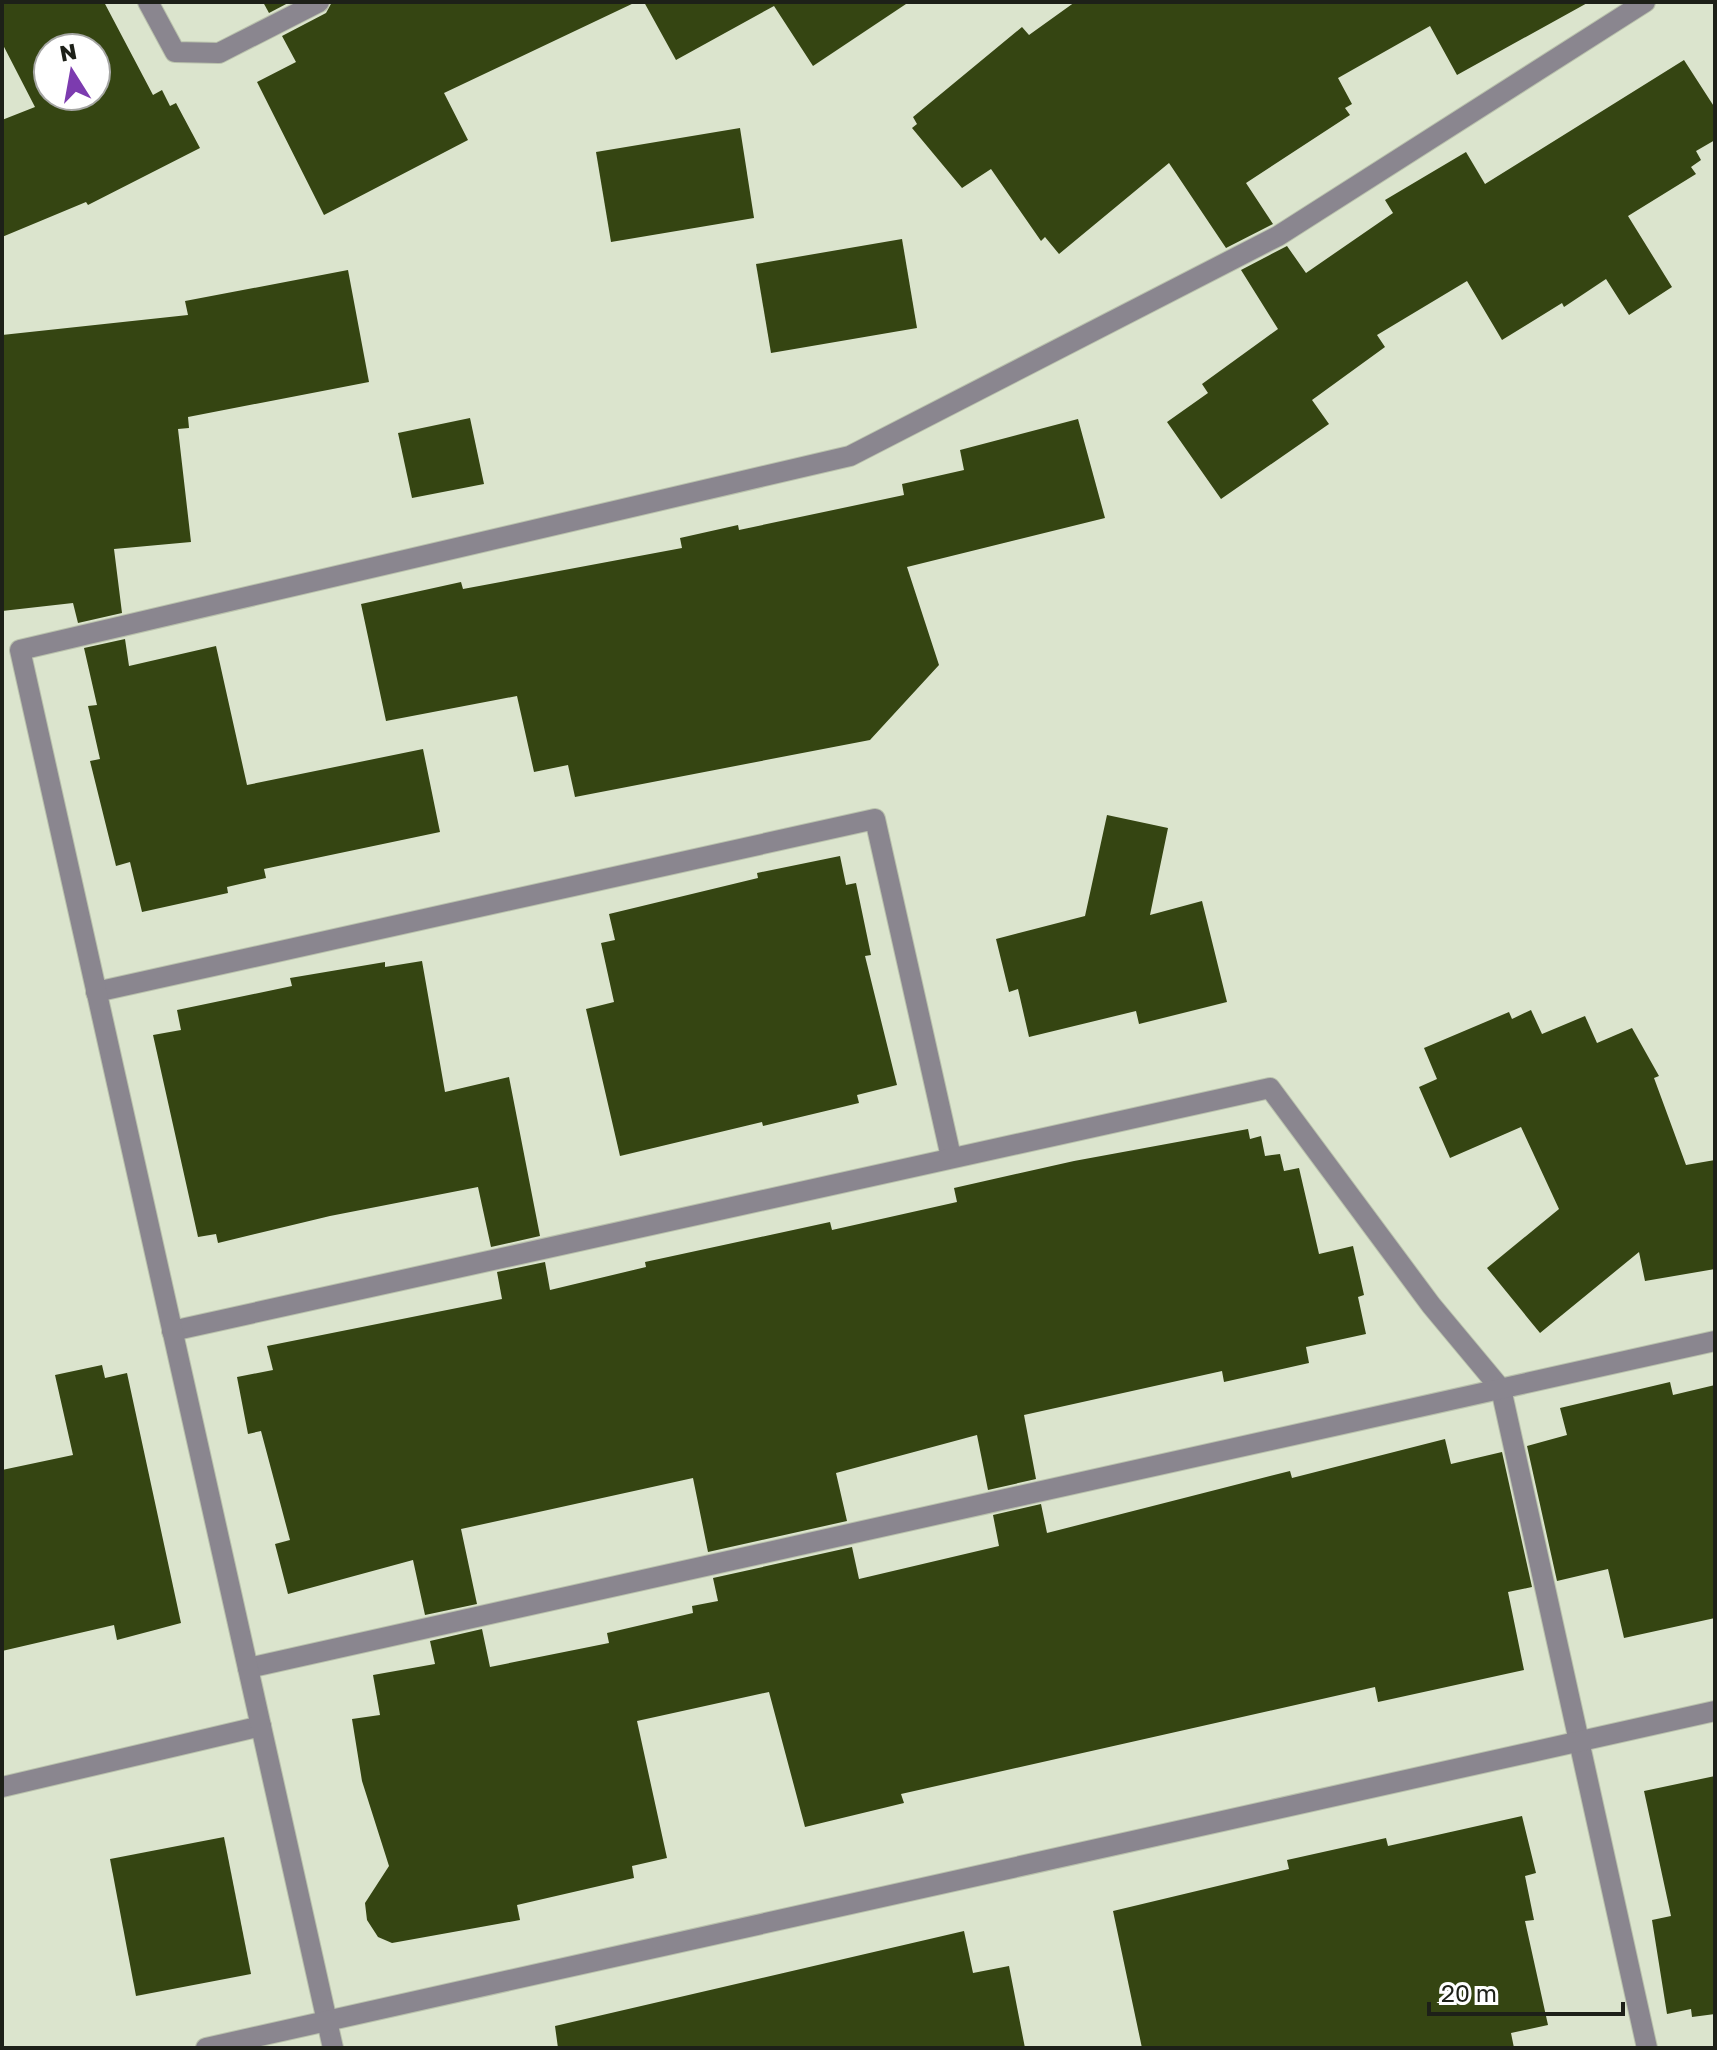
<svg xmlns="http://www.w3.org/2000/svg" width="1717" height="2050" font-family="'Golos Text',sans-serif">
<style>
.building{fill:#354512;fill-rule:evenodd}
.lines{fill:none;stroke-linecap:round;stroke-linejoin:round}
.service-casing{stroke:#b9c1ac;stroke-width:22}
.minor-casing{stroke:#b9c1ac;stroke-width:22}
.tertiary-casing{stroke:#b9c1ac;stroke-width:22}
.service{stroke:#8a868f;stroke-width:20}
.minor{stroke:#8a868f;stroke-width:20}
.tertiary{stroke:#8a868f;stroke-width:20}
</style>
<rect width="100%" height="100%" fill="#dbe4cd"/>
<g class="building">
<path d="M2,2H104L153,95L162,90L170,106L176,103L200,148L88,205L86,202L2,237V120L35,107L2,43ZM48,48H96V96H48Z"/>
<polygon points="263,2 290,2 269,13"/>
<polygon points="332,2 636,2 444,93 468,140 324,215 257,82 296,62 282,36 326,13"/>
<polygon points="644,2 909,2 813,66 774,6 676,60"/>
<polygon points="1075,2 1589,2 1457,75 1430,26 1338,78 1352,104 1345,108 1350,115 1246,183 1273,224 1226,248 1169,163 1059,254 1045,237 1041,241 991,169 962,188 912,128 917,124 913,117 1022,27 1029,35"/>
<polygon points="1684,60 1715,108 1715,140 1696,151 1701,160 1691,167 1696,174 1628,216 1672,287 1629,315 1606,279 1564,307 1562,303 1502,340 1467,281 1377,335 1385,347 1312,400 1329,424 1221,499 1167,422 1208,393 1202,384 1278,329 1241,270 1287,246 1306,273 1393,213 1385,200 1466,152 1485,184"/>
<polygon points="740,128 754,218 611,242 596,152"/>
<polygon points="902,239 917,328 771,353 756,264"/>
<polygon points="348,270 369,382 188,417 189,428 178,429 191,542 114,549 122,613 78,623 73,603 2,611 2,335 188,315 185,301"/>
<polygon points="470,418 484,484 412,498 398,433"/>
<polygon points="1078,419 1105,518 907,567 939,665 870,740 575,797 568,765 534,772 517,696 386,721 361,604 461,582 463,589 682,548 680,538 738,525 739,530 904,495 902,484 964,470 960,450"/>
<polygon points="125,639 129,666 216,646 247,785 423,749 440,832 264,869 266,878 227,887 228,893 142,912 130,862 116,866 90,761 100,759 88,706 97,705 84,648"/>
<polygon points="1107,815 1168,828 1150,915 1202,901 1227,1002 1139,1024 1136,1011 1029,1037 1018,989 1009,992 996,939 1085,916"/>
<polygon points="840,856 846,885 856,883 871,955 865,956 897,1085 857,1095 859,1103 763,1126 762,1122 620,1156 586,1009 614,1002 601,943 615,940 609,914 758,878 757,873"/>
<polygon points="422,961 445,1092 509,1077 540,1236 491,1247 478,1187 330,1216 218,1243 216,1234 198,1237 153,1035 181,1030 177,1010 292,986 290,978 385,962 385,967"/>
<polygon points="1531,1010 1542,1034 1585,1016 1597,1043 1632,1028 1659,1076 1654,1078 1686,1165 1715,1160 1715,1269 1645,1281 1639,1252 1540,1333 1487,1268 1559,1209 1521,1127 1450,1158 1419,1087 1437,1079 1424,1048 1509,1012 1512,1019"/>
<polygon points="1248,1129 1250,1139 1261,1136 1265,1156 1280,1154 1284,1171 1299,1168 1319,1254 1353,1246 1364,1295 1358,1297 1366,1334 1306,1347 1309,1363 1224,1382 1222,1371 1024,1415 1036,1479 988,1490 977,1435 836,1473 847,1521 708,1552 693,1478 461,1529 477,1604 425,1615 413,1560 288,1594 275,1544 290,1540 261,1431 248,1434 237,1377 273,1370 267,1346 502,1299 497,1272 545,1262 550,1290 646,1267 645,1262 830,1222 832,1230 957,1202 954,1188 1074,1161"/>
<polygon points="102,1365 105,1378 127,1373 181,1623 117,1640 114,1625 2,1651 2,1470 73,1455 55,1375"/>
<polygon points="1670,1382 1673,1395 1715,1385 1715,1618 1624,1638 1608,1569 1557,1581 1527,1446 1567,1435 1560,1408"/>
<polygon points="1445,1439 1451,1464 1502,1452 1532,1587 1508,1592 1524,1670 1378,1702 1375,1687 901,1794 904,1803 805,1827 769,1692 637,1721 667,1858 632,1866 634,1878 517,1905 520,1920 392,1943 378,1937 367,1920 365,1903 389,1866 362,1781 352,1719 380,1715 373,1675 435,1664 430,1641 482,1629 490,1667 609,1643 607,1633 693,1613 692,1606 718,1601 713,1578 852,1547 859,1579 999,1546 993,1515 1041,1504 1047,1533 1290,1471 1292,1478"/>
<polygon points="1715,1776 1715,2014 1692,2017 1691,2009 1667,2014 1652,1920 1671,1916 1644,1791"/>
<polygon points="1522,1816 1536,1873 1525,1876 1534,1920 1525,1921 1548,2025 1511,2033 1514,2048 1142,2048 1113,1911 1289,1869 1287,1860 1386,1838 1388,1846"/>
<polygon points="224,1837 251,1974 136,1996 110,1859"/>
<polygon points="964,1931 973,1973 1009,1966 1025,2048 558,2048 555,2026"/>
</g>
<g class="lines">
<defs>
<polyline id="service" points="2,1787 261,1726"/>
<g id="minor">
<polyline points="148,2 175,52 219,53 319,2"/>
<polyline points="96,992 875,819 951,1157"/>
<polyline points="172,1331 1270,1088 1431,1305 1501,1389 1647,2048"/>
<polyline points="248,1668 1715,1341"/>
<polyline points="333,2048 20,650 850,456 1278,236 1645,2"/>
</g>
<polyline id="tertiary" points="206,2048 1715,1711"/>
</defs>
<use href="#service" class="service-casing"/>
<use href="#minor" class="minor-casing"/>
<use href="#tertiary" class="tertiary-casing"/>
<use href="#service" class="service"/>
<use href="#minor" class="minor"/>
<use href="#tertiary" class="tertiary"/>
</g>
<rect width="1717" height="2050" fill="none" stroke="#1d2018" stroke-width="8"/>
<g transform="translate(72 72) rotate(349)"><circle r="38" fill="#ffffff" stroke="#a5a6a3" stroke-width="2"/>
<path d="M0-6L14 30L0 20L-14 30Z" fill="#7c3baf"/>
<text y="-12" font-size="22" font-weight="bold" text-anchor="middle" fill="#1d2018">N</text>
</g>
<path d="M1429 2002v12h194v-12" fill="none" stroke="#1d2018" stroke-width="4"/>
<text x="1441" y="2002" font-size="24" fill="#1d2018" stroke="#ffffff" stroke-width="6" paint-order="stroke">20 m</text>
</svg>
